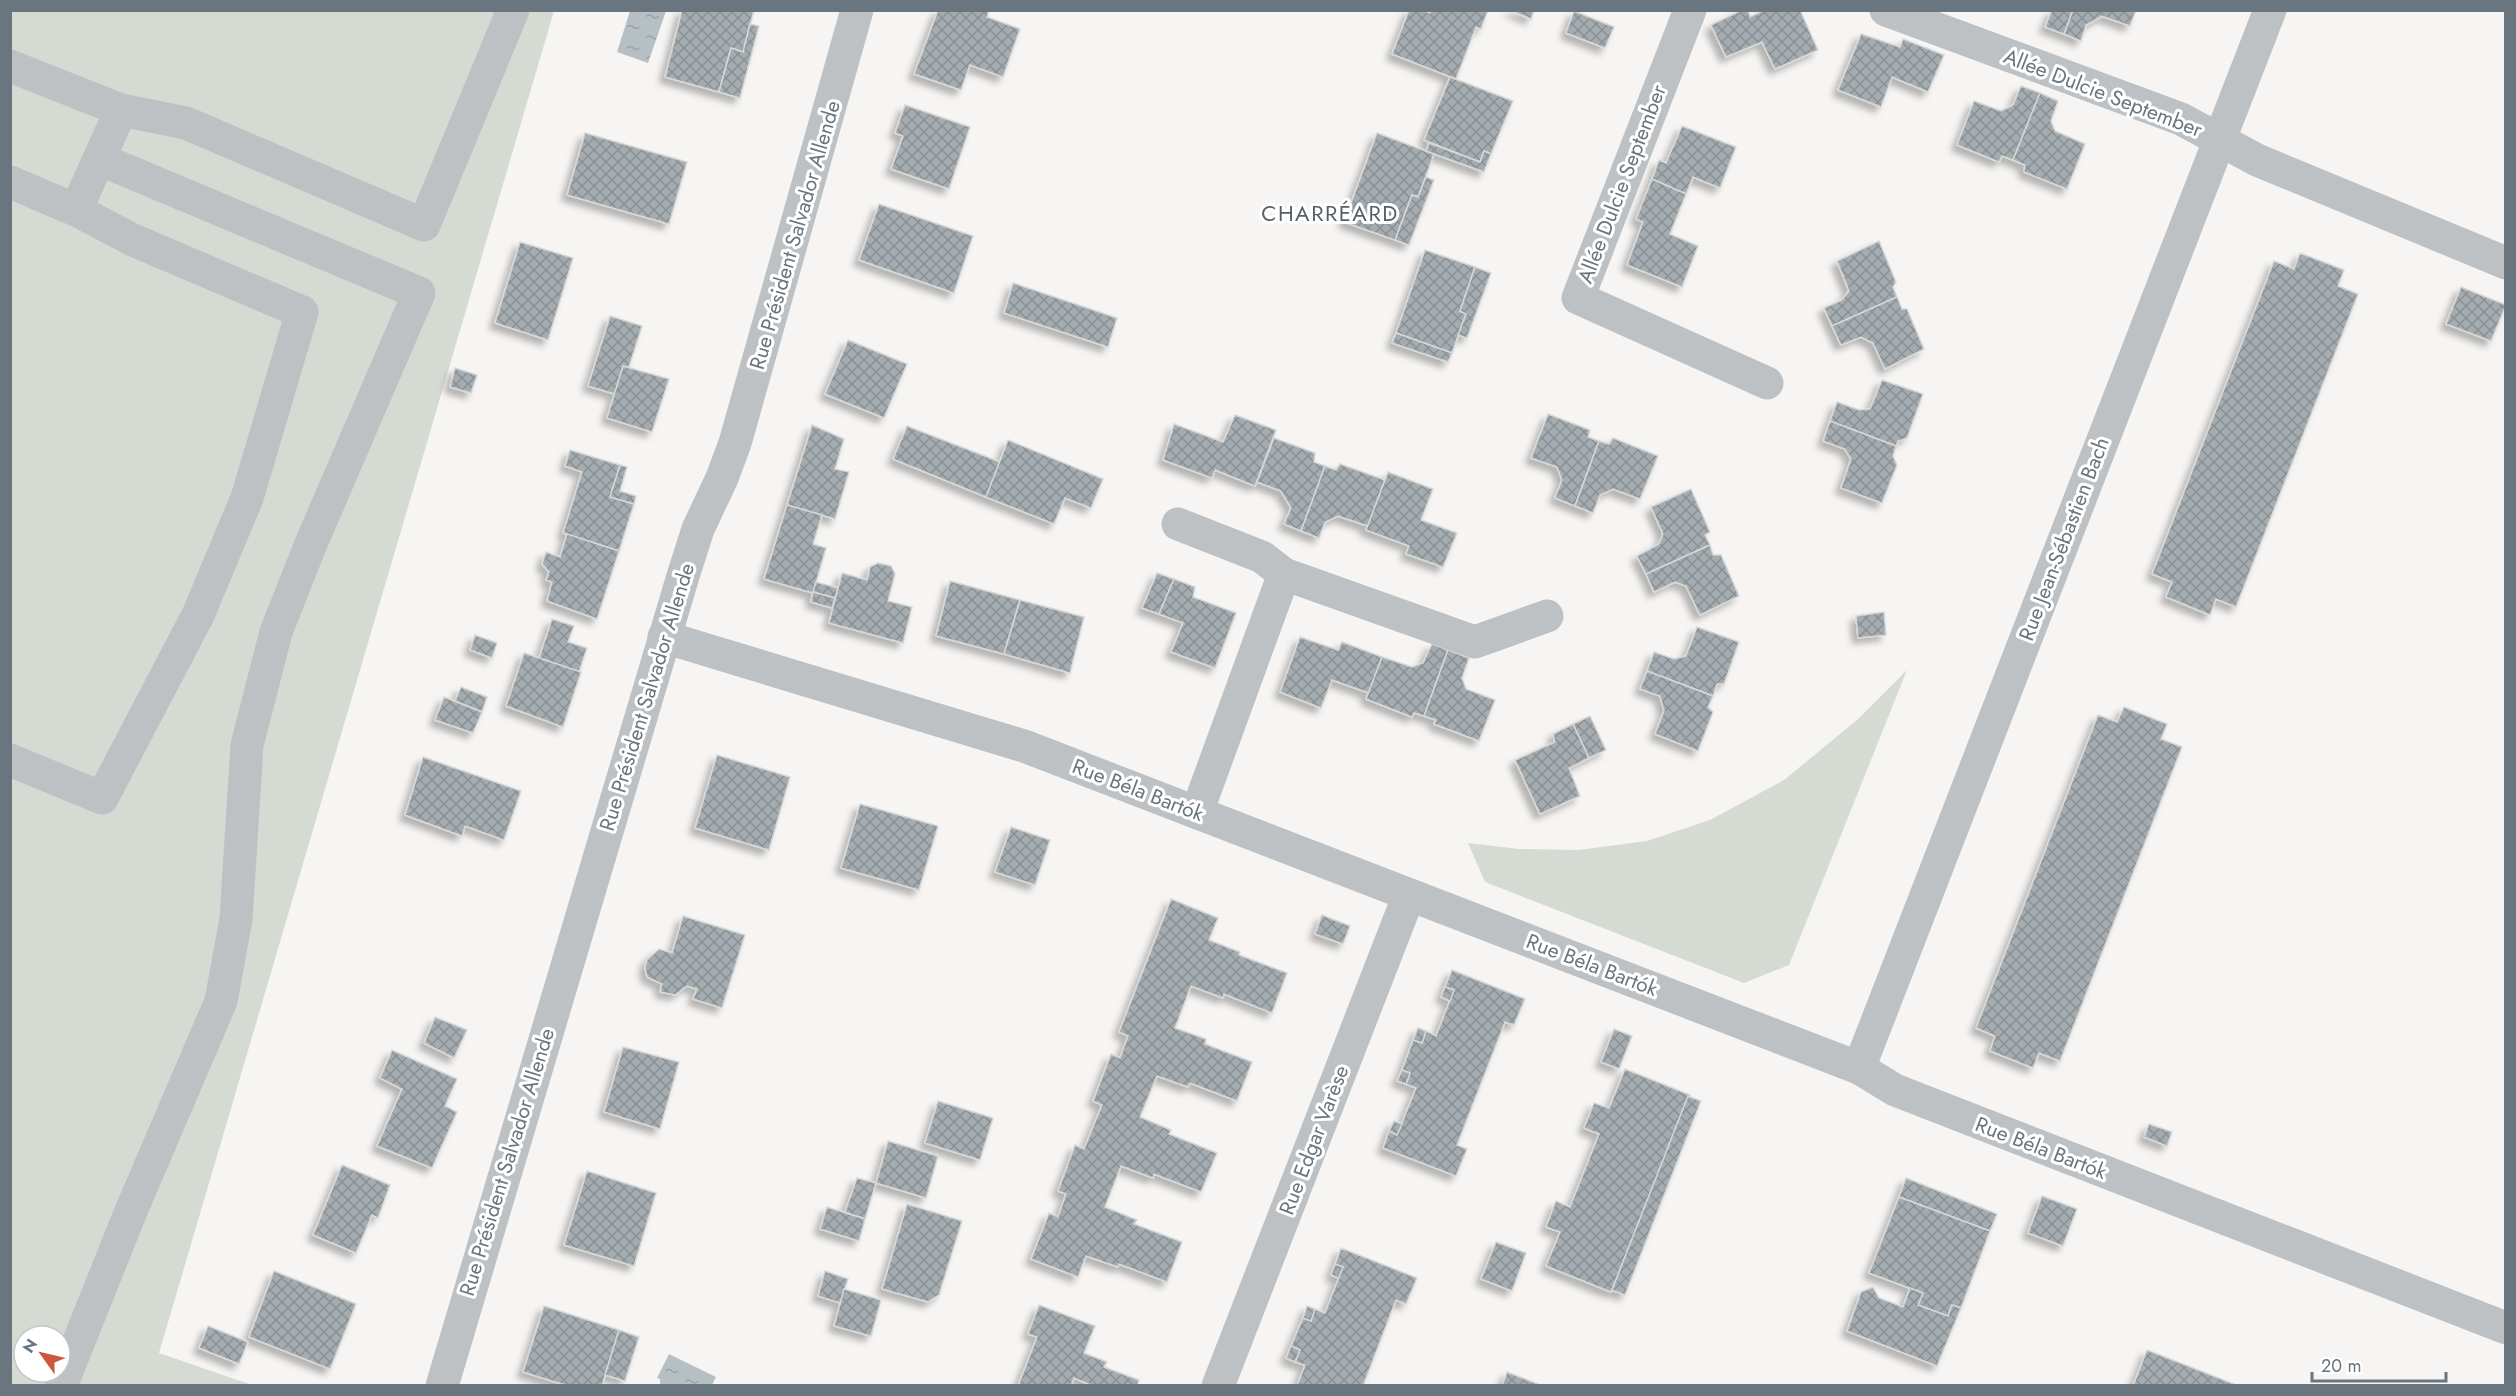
<svg xmlns="http://www.w3.org/2000/svg" width="2516" height="1396" font-family="Jost,sans-serif">
<style>
.green{fill:#d5dad3;fill-rule:evenodd}
.water{fill:url(#water-ripples)}
.building{fill:url(#building-cross-hatch);stroke:#d7d7d5;stroke-width:1.5;filter:url(#shadow)}
.lines{fill:none;stroke-linecap:round;stroke-linejoin:round}
.minor{stroke:#bdc1c4;stroke-width:33}
.labels{text-anchor:middle;stroke-width:6;stroke-linejoin:round;paint-order:stroke}
.street-label{font-size:21px;fill:#697680;stroke:#fff}
.neighbourhood-label{font-size:22px;letter-spacing:1.5px;fill:#555f66;stroke:#fff}
</style>
<defs>
<pattern id="water-ripples" width="26" height="14" patternUnits="userSpaceOnUse" patternTransform="scale(1.5)"><rect width="26" height="14" fill="#b6c0c4"/><path d="M2 4q2-2 4 0t4 0M15 11q2-2 4 0t4 0" fill="none" stroke="#98a1a4"/></pattern>
<pattern id="building-cross-hatch" width="8" height="8" patternUnits="userSpaceOnUse" patternTransform="scale(1.5)"><rect width="8" height="8" fill="#a5acb1"/><path d="M0 0l8 8M0 8l8-8" fill="none" stroke="#8a9195"/></pattern>
<filter id="shadow"><feDropShadow dx="-5.5" dy="5.5" stdDeviation="3" flood-color="#0004"/></filter>
</defs>
<rect width="100%" height="100%" fill="#f6f5f3"/>
<g class="green">
<path d="M10,11H554L159,1353L252,1385H11ZM24,1336H60V1372H24Z"/>
<polygon points="1907,670 1789,965 1744,983 1485,882 1468,843 1519,849 1578,850 1647,841 1710,820 1784,780 1857,720"/>
</g>
<g class="water">
<polygon points="630,11 666,11 648,63 617,52"/>
<polygon points="669,1354 716,1377 712,1385 660,1385 660,1379 657,1378"/>
</g>
<g class="building">
<polygon points="682,10 754,10 743,52 731,48 719,92 665,77"/>
<polygon points="938,10 989,10 987,17 1020,29 1003,77 970,65 961,90 914,74"/>
<polygon points="1409,10 1423,10 1430,13 1431,10 1488,10 1481,29 1476,27 1456,79 1392,54"/>
<polygon points="1510,10 1534,10 1531,19"/>
<polygon points="1742,10 1748,10 1750,17 1765,10 1800,10 1818,50 1775,69 1762,42 1726,57 1711,25"/>
<polygon points="2052,10 2073,10 2064,34 2045,27"/>
<polygon points="2073,10 2136,10 2130,26 2102,16 2086,25 2081,41 2064,34"/>
<polygon points="1574,11 1614,27 1605,48 1566,33"/>
<polygon points="750,24 759,26 740,98 719,92 731,48 743,52"/>
<polygon points="1861,34 1900,47 1903,39 1944,55 1928,92 1892,77 1881,107 1838,90"/>
<polygon points="1450,77 1513,101 1491,154 1484,151 1480,162 1424,140"/>
<polygon points="2021,86 2040,93 2013,160 2002,156 1999,162 1957,145 1974,101 2001,111 2013,105"/>
<polygon points="2040,93 2058,101 2051,121 2055,131 2085,144 2067,189 2024,172 2025,165 2013,160"/>
<polygon points="905,105 970,127 949,189 891,169 903,136 895,133"/>
<polygon points="1682,126 1736,147 1720,188 1693,177 1686,194 1652,179 1659,160 1666,163"/>
<polygon points="585,133 687,162 669,224 567,195"/>
<polygon points="1377,133 1434,154 1418,197 1412,195 1395,240 1344,222"/>
<polygon points="1429,143 1480,162 1484,151 1491,154 1484,172 1426,151"/>
<polygon points="1426,177 1434,180 1409,245 1395,240 1412,195 1418,197"/>
<polygon points="1652,179 1686,194 1670,234 1698,246 1682,287 1627,265 1643,222 1636,219"/>
<polygon points="879,204 973,236 954,293 859,260"/>
<polygon points="1879,241 1896,282 1893,287 1897,297 1832,326 1824,308 1842,300 1849,291 1837,261"/>
<polygon points="520,242 573,258 548,340 495,323"/>
<polygon points="1425,250 1475,267 1460,311 1466,314 1452,353 1396,333"/>
<polygon points="2300,253 2344,270 2338,286 2358,294 2236,607 2216,599 2210,615 2166,597 2172,582 2152,574 2274,261 2294,269"/>
<polygon points="1475,267 1491,273 1467,338 1458,335 1466,314 1460,311"/>
<polygon points="1013,283 1117,318 1108,347 1004,313"/>
<polygon points="2461,287 2506,305 2491,341 2446,324"/>
<polygon points="1897,297 1902,309 1907,309 1924,349 1885,369 1873,343 1861,337 1841,345 1832,326"/>
<polygon points="610,316 642,326 629,367 623,366 615,394 588,386"/>
<polygon points="1396,333 1452,353 1448,362 1392,343"/>
<polygon points="848,340 907,364 884,418 825,394"/>
<polygon points="623,366 669,379 652,432 607,418"/>
<polygon points="455,368 477,375 471,393 450,387"/>
<polygon points="1882,380 1923,394 1907,438 1898,441 1896,446 1830,421 1837,402 1859,410 1870,409"/>
<polygon points="1548,414 1590,430 1588,437 1599,441 1575,506 1555,498 1562,480 1557,467 1531,458"/>
<polygon points="1235,415 1276,430 1255,486 1215,470 1212,478 1163,460 1174,424 1223,442"/>
<polygon points="1830,421 1896,446 1893,456 1897,465 1882,503 1841,488 1851,459 1845,449 1823,441"/>
<polygon points="812,425 844,439 835,469 849,472 835,519 787,505"/>
<polygon points="907,426 1000,462 986,497 893,459"/>
<polygon points="1274,438 1315,453 1314,462 1325,466 1301,531 1284,524 1291,508 1281,491 1257,482"/>
<polygon points="1613,438 1658,456 1640,499 1613,489 1600,495 1593,513 1575,506 1599,441 1609,444"/>
<polygon points="1008,440 1103,479 1091,508 1065,498 1054,524 986,497"/>
<polygon points="570,450 620,465 610,497 634,504 619,551 563,533 582,472 565,466"/>
<polygon points="1340,464 1385,480 1368,526 1338,516 1325,522 1319,538 1301,531 1325,466 1336,470"/>
<polygon points="620,465 627,467 620,491 636,496 634,504 610,497"/>
<polygon points="1388,472 1433,489 1421,520 1457,533 1443,567 1406,554 1409,546 1366,530"/>
<polygon points="1691,489 1710,532 1705,535 1710,545 1646,574 1637,556 1659,544 1663,534 1651,507"/>
<polygon points="787,505 822,515 813,544 826,548 813,593 764,579"/>
<polygon points="567,534 619,551 597,619 547,601 552,582 546,580 549,572 542,564 546,552 560,557"/>
<polygon points="1710,545 1713,555 1721,555 1739,596 1700,615 1686,586 1675,582 1654,592 1646,574"/>
<polygon points="878,563 891,566 895,574 888,601 912,607 903,643 829,623 842,573 867,580 870,567"/>
<polygon points="1157,573 1174,579 1159,614 1142,608"/>
<polygon points="1174,579 1195,587 1193,597 1236,613 1215,668 1171,652 1183,623 1159,614"/>
<polygon points="950,581 1020,600 1004,654 936,636"/>
<polygon points="816,582 838,588 835,598 813,592"/>
<polygon points="813,592 835,598 832,608 811,602"/>
<polygon points="1020,600 1084,617 1070,673 1004,654"/>
<polygon points="1884,612 1886,635 1858,638 1856,616"/>
<polygon points="552,619 574,626 568,642 587,648 579,672 539,658"/>
<polygon points="1697,627 1739,642 1724,684 1717,684 1713,696 1647,671 1654,652 1674,659 1686,656"/>
<polygon points="475,635 497,643 492,658 470,650"/>
<polygon points="1300,637 1338,650 1342,642 1382,657 1369,693 1332,680 1321,708 1280,692"/>
<polygon points="1432,644 1448,650 1424,716 1414,713 1412,717 1366,699 1382,657 1412,667 1423,663"/>
<polygon points="1448,650 1469,658 1462,678 1466,689 1495,700 1479,741 1434,724 1436,720 1424,716"/>
<polygon points="524,653 581,672 563,727 506,706"/>
<polygon points="1647,671 1713,696 1708,707 1713,712 1698,751 1655,734 1664,711 1660,696 1640,689"/>
<polygon points="461,687 487,697 482,712 455,701"/>
<polygon points="444,697 482,712 473,733 435,720"/>
<polygon points="2124,707 2167,724 2161,739 2182,747 2060,1061 2039,1053 2033,1068 1990,1051 1995,1036 1976,1028 2098,715 2117,722"/>
<polygon points="1590,716 1606,750 1589,758 1573,724"/>
<polygon points="1573,724 1589,758 1569,768 1580,796 1540,814 1515,760 1555,742 1553,734"/>
<polygon points="717,755 790,777 769,850 695,828"/>
<polygon points="423,757 521,791 504,840 465,826 462,836 405,815"/>
<polygon points="860,804 938,826 919,890 841,868"/>
<polygon points="1011,827 1050,840 1035,885 995,872"/>
<polygon points="1171,899 1218,918 1209,940 1240,952 1239,955 1287,973 1272,1013 1224,994 1223,998 1191,986 1175,1028 1206,1039 1205,1044 1252,1062 1237,1101 1190,1083 1188,1087 1157,1076 1140,1117 1171,1130 1169,1134 1217,1153 1201,1192 1154,1174 1153,1178 1121,1166 1105,1207 1137,1220 1134,1224 1182,1242 1167,1282 1119,1264 1118,1267 1086,1256 1078,1277 1031,1259 1049,1213 1058,1217 1066,1194 1058,1191 1075,1145 1084,1149 1102,1105 1093,1101 1111,1054 1120,1058 1128,1036 1119,1032"/>
<polygon points="1322,915 1350,926 1343,944 1315,934"/>
<polygon points="683,916 745,935 722,1008 693,999 697,989 687,986 675,995 660,992 662,984 647,977 645,967 647,960 659,949 672,953"/>
<polygon points="1452,970 1525,999 1514,1025 1505,1022 1457,1145 1467,1149 1456,1176 1383,1148 1389,1131 1397,1135 1416,1088 1406,1084 1410,1073 1402,1070 1413,1040 1422,1043 1426,1031 1436,1036 1454,990 1445,987"/>
<polygon points="1445,987 1454,990 1450,1001 1441,997"/>
<polygon points="435,1017 467,1030 454,1058 424,1043"/>
<polygon points="1418,1028 1426,1031 1422,1043 1413,1040"/>
<polygon points="1614,1029 1632,1036 1619,1069 1601,1062"/>
<polygon points="623,1047 679,1062 660,1129 604,1112"/>
<polygon points="392,1050 457,1079 445,1106 457,1112 432,1168 377,1146 402,1089 380,1078"/>
<polygon points="1625,1069 1690,1095 1611,1292 1546,1266 1560,1232 1546,1227 1556,1201 1570,1207 1599,1134 1584,1128 1594,1103 1609,1108"/>
<polygon points="1402,1070 1410,1073 1406,1084 1397,1081"/>
<polygon points="1688,1096 1701,1101 1625,1295 1612,1290"/>
<polygon points="938,1101 993,1118 980,1160 925,1143"/>
<polygon points="1394,1121 1402,1124 1397,1135 1389,1131"/>
<polygon points="2149,1124 2172,1132 2167,1146 2144,1137"/>
<polygon points="888,1141 938,1156 926,1198 876,1183"/>
<polygon points="342,1165 390,1185 378,1218 372,1215 356,1253 313,1235"/>
<polygon points="587,1171 656,1193 634,1266 564,1245"/>
<polygon points="857,1178 876,1183 865,1219 845,1212"/>
<polygon points="1906,1178 1997,1214 1990,1231 1899,1197"/>
<polygon points="2042,1196 2077,1209 2063,1246 2028,1233"/>
<polygon points="1899,1197 1990,1231 1961,1308 1952,1305 1948,1316 1918,1305 1923,1293 1869,1273"/>
<polygon points="907,1204 962,1221 939,1295 928,1302 882,1289"/>
<polygon points="827,1207 865,1219 859,1241 820,1229"/>
<polygon points="1496,1242 1526,1253 1512,1291 1481,1279"/>
<polygon points="1341,1248 1417,1278 1406,1304 1396,1300 1363,1386 1297,1386 1305,1365 1295,1362 1300,1350 1291,1346 1303,1318 1311,1321 1315,1309 1325,1313 1343,1267 1335,1264"/>
<polygon points="1335,1264 1343,1267 1339,1278 1331,1275"/>
<polygon points="274,1271 356,1304 330,1369 249,1337"/>
<polygon points="825,1271 848,1279 840,1303 818,1296"/>
<polygon points="1873,1287 1879,1298 1903,1307 1910,1288 1923,1293 1918,1305 1948,1316 1952,1305 1961,1308 1937,1366 1847,1331 1861,1292"/>
<polygon points="844,1289 881,1300 871,1336 834,1326"/>
<polygon points="1039,1305 1095,1326 1084,1353 1107,1362 1104,1367 1139,1380 1137,1386 1093,1386 1074,1378 1071,1386 1018,1386 1037,1337 1028,1334"/>
<polygon points="544,1306 619,1330 602,1386 568,1386 523,1372"/>
<polygon points="1307,1306 1315,1309 1311,1321 1303,1318"/>
<polygon points="208,1326 248,1342 239,1364 199,1348"/>
<polygon points="619,1330 639,1337 625,1381 605,1375"/>
<polygon points="1291,1346 1300,1350 1295,1362 1286,1358"/>
<polygon points="2147,1350 2239,1386 2133,1386"/>
<polygon points="1507,1372 1543,1386 1502,1386"/>
</g>
<g class="lines">
<g class="minor">
<polyline points="1690,10 1578,298 1767,383"/>
<polyline points="1886,10 2181,119 2257,160 2506,263"/>
<polyline points="10,66 121,110 76,210 10,182"/>
<polyline points="121,110 186,123 424,225 513,10"/>
<polyline points="1178,524 1262,557 1284,574"/>
<polyline points="664,637 1024,746 1859,1068 1895,1090 2506,1328"/>
<polyline points="10,760 102,798 198,615 247,498 302,312 133,240 76,210"/>
<polyline points="1197,812 1284,574 1475,642 1547,616"/>
<polyline points="1859,1068 2270,10"/>
<polyline points="61,1386 131,1211 221,1001 236,919 247,745 276,632 310,546 419,293 99,159"/>
<polyline points="442,1386 683,576 698,529 722,478 735,443 857,10"/>
<polyline points="1218,1386 1409,895"/>
</g>
</g>
<g class="labels">
<g class="street-label">
<text transform="translate(2103 93) rotate(21)" y="7">Allée Dulcie September</text>
<text transform="translate(1622 184) rotate(-69)" y="7">Allée Dulcie September</text>
<text transform="translate(795 235) rotate(-74)" y="7">Rue Président Salvador Allende</text>
<text transform="translate(2064 539) rotate(-69)" y="7">Rue Jean-Sébastien Bach</text>
<text transform="translate(647 697) rotate(-73)" y="7">Rue Président Salvador Allende</text>
<text transform="translate(1138 790) rotate(21)" y="7">Rue Béla Bartók</text>
<text transform="translate(1592 965) rotate(21)" y="7">Rue Béla Bartók</text>
<text transform="translate(1314 1140) rotate(-69)" y="7">Rue Edgar Varèse</text>
<text transform="translate(2041 1148) rotate(21)" y="7">Rue Béla Bartók</text>
<text transform="translate(507 1162) rotate(-73)" y="7">Rue Président Salvador Allende</text>
</g>
<g class="neighbourhood-label">
<text x="1330" y="221">CHARRÉARD</text>
</g>
</g>
<rect width="2516" height="1396" fill="none" stroke="#697680" stroke-width="24"/>
<g transform="translate(42 1354) rotate(304)"><circle r="28" fill="#ffffff" stroke="#c3c8cc" stroke-width="1.5"/>
<path d="M0-4.5L10 22L0 15L-10 22Z" fill="#cc583d"/>
<text y="-9" font-size="16" font-weight="bold" text-anchor="middle" fill="#697680">N</text>
</g>
<path d="M2312 1372v9h134v-9" fill="none" stroke="#697680" stroke-width="3"/>
<text x="2321" y="1372" font-size="18" fill="#697680" stroke="#ffffff" stroke-width="4.5" paint-order="stroke">20 m</text>
</svg>
